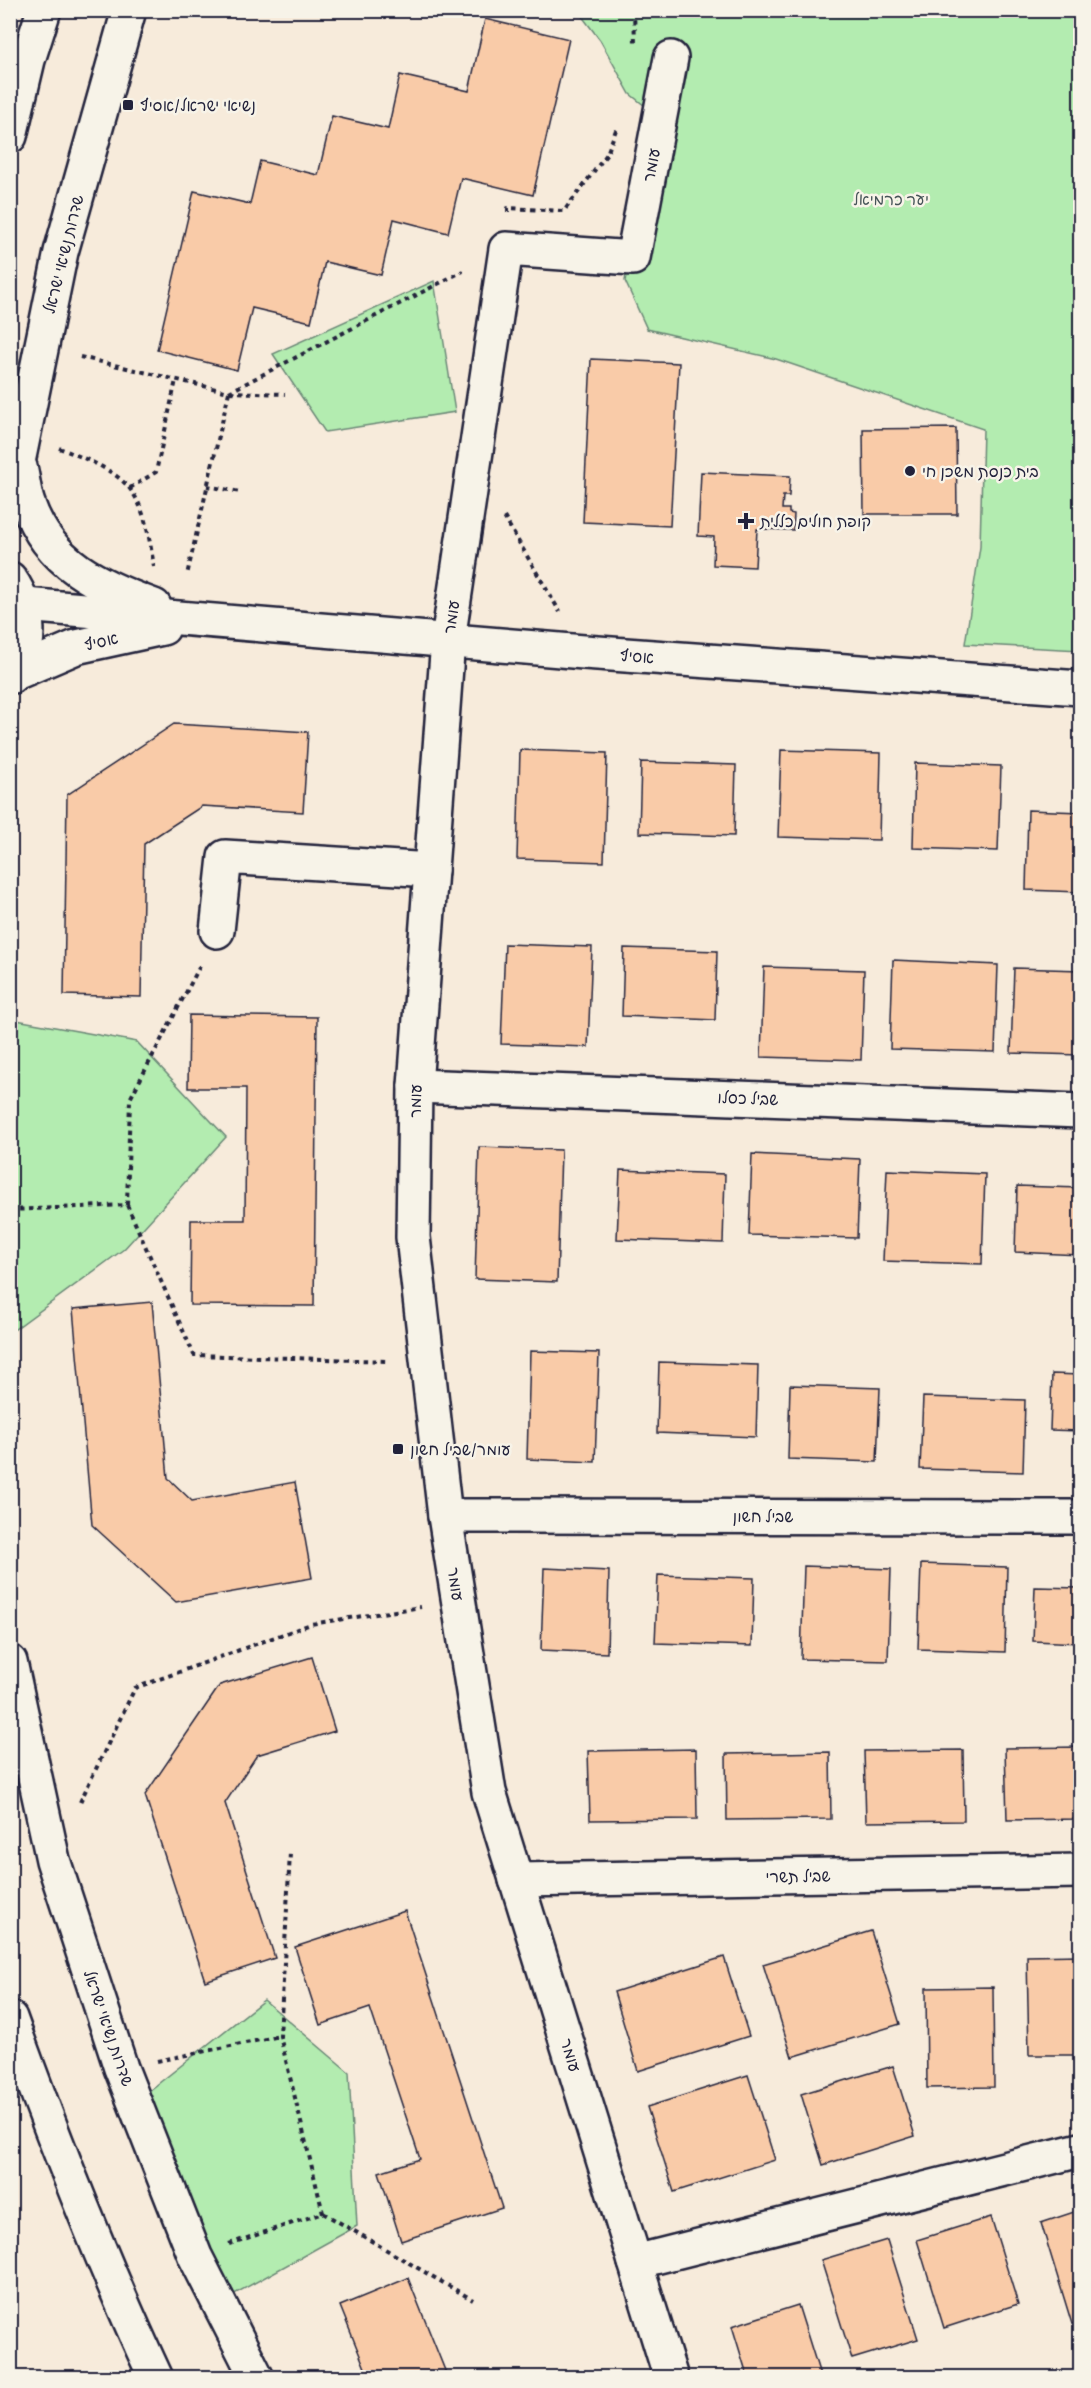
<svg xmlns="http://www.w3.org/2000/svg" width="1091" height="2388" font-family="Delius,'Playpen Sans Hebrew',sans-serif">
<style>
.green{fill:#b3ecb0;stroke:#6a8776;stroke-width:1.5}
.building{fill:#f9cba8;stroke:#22223b;stroke-width:1.5}
.lines{fill:none;stroke-linecap:round;stroke-linejoin:round}
.minor-casing{stroke:#22223b;stroke-width:38}
.path{stroke:#22223b;stroke-width:4;stroke-dasharray:4.5 4.5;stroke-linecap:butt}
.minor{stroke:#f7f3e8;stroke-width:33}
.poi-dot{fill:#22223b;stroke:#f7f3e8;stroke-width:2}
.labels{text-anchor:middle;stroke-width:5;stroke-linejoin:round;paint-order:stroke}
.poi-label{font-size:16px;fill:#22223b;stroke:#f7f3e8;text-anchor:start}
.street-label{font-size:16px;fill:#22223b;stroke:#f7f3e8}
.park-label{font-size:16px;fill:#465458;stroke:#f7f3e8}
</style>
<rect width="100%" height="100%" fill="#f7ebdb"/>
<filter id="ink" filterUnits="userSpaceOnUse"><feTurbulence type="fractalNoise" baseFrequency=".0167" numOctaves="2"/><feDisplacementMap in="SourceGraphic" scale="12" xChannelSelector="R" yChannelSelector="G"/><feConvolveMatrix kernelMatrix="1 2 1 2 8 2 1 2 1" color-interpolation-filters="sRGB"/></filter>
<g filter="url(#ink)">
<g class="green">
<polygon points="578,11 1080,11 1080,650 965,644 980,547 983,429 776,359 647,329 625,281 655,114 630,94 600,40"/>
<polygon points="434,281 455,412 325,432 273,354"/>
<polygon points="11,1019 137,1042 226,1137 124,1249 11,1332"/>
<polygon points="264,2000 349,2072 357,2226 220,2302 149,2091"/>
</g>
<g class="building">
<polygon points="485,19 569,39 533,195 461,178 448,233 394,219 381,275 325,262 311,322 252,308 237,370 157,350 194,191 250,204 260,161 318,175 332,116 388,129 400,75 469,91"/>
<polygon points="591,359 679,363 670,526 583,522"/>
<polygon points="956,428 957,514 864,514 863,429"/>
<polygon points="701,472 790,476 789,496 783,496 782,509 789,509 789,513 794,514 793,530 757,529 755,567 713,565 714,537 698,536"/>
<polygon points="174,724 308,732 303,812 202,806 144,844 141,997 64,995 67,795"/>
<polygon points="520,750 607,753 604,862 517,859"/>
<polygon points="781,750 881,753 879,840 778,837"/>
<polygon points="641,762 736,765 734,836 639,833"/>
<polygon points="915,763 1001,766 998,851 913,848"/>
<polygon points="1028,810 1080,812 1080,892 1026,890"/>
<polygon points="505,944 592,947 588,1047 501,1044"/>
<polygon points="624,948 717,951 715,1020 622,1016"/>
<polygon points="893,960 998,965 995,1052 890,1049"/>
<polygon points="764,967 864,970 861,1060 761,1057"/>
<polygon points="1014,968 1080,970 1080,1055 1011,1053"/>
<polygon points="189,1015 317,1017 314,1306 190,1305 191,1220 245,1220 246,1088 188,1088"/>
<polygon points="479,1147 561,1150 557,1282 475,1279"/>
<polygon points="752,1154 860,1159 857,1238 749,1235"/>
<polygon points="620,1170 725,1174 723,1243 617,1239"/>
<polygon points="887,1170 985,1174 982,1264 883,1261"/>
<polygon points="1017,1186 1080,1188 1080,1255 1015,1252"/>
<polygon points="152,1302 168,1478 192,1501 295,1482 312,1578 176,1602 92,1525 73,1309"/>
<polygon points="530,1351 599,1353 595,1462 527,1459"/>
<polygon points="659,1362 758,1365 756,1437 657,1433"/>
<polygon points="1052,1374 1080,1375 1080,1431 1050,1430"/>
<polygon points="790,1385 880,1388 877,1462 788,1459"/>
<polygon points="923,1397 1025,1400 1023,1472 920,1469"/>
<polygon points="921,1564 1007,1567 1005,1652 918,1649"/>
<polygon points="804,1566 891,1569 888,1661 801,1659"/>
<polygon points="544,1568 609,1571 607,1653 541,1650"/>
<polygon points="658,1575 754,1578 752,1646 655,1643"/>
<polygon points="1035,1587 1080,1588 1080,1643 1033,1641"/>
<polygon points="312,1657 335,1731 257,1755 225,1803 275,1958 205,1981 145,1795 220,1685"/>
<polygon points="1080,1747 1080,1819 1007,1820 1005,1748"/>
<polygon points="696,1749 697,1819 590,1820 588,1751"/>
<polygon points="963,1750 964,1821 866,1822 864,1751"/>
<polygon points="830,1752 831,1819 727,1820 726,1754"/>
<polygon points="405,1911 502,2208 401,2241 379,2172 420,2159 370,2008 320,2025 295,1947"/>
<polygon points="871,1931 900,2024 792,2057 763,1964"/>
<polygon points="1080,1955 1080,2055 1029,2055 1027,1956"/>
<polygon points="724,1957 749,2036 638,2071 614,1992"/>
<polygon points="993,1987 994,2087 927,2088 926,1988"/>
<polygon points="893,2066 915,2136 823,2165 801,2094"/>
<polygon points="748,2075 775,2160 674,2192 647,2107"/>
<polygon points="1080,2210 1080,2322 1072,2324 1041,2223"/>
<polygon points="991,2217 1018,2304 944,2328 917,2240"/>
<polygon points="887,2240 918,2339 852,2359 821,2260"/>
<polygon points="408,2278 448,2378 369,2378 340,2306"/>
<polygon points="798,2305 821,2378 748,2378 732,2326"/>
</g>
<g class="lines">
<defs>
<g id="minor">
<polyline points="671,58 633,258 506,249 448,640 415,1086 413,1237 445,1516 489,1792 671,2378"/>
<polyline points="10,136 28,60 44,10"/>
<path d="M20,467C23,479 24,493 28,504C49,564 99,586 154,606"/>
<polyline points="10,501 61,252 129,10"/>
<path d="M10,579C30,608 35,649 10,677"/>
<polyline points="24,605 584,652 1080,688"/>
<polyline points="13,674 76,647 163,628"/>
<polyline points="217,931 225,857 431,870"/>
<polyline points="415,1086 1080,1111"/>
<polyline points="445,1516 1080,1517"/>
<polyline points="10,1662 53,1860 121,2068 195,2256 257,2378"/>
<polyline points="516,1880 1080,1871"/>
<path d="M10,2018C54,2140 101,2260 156,2378"/>
<polyline points="635,2262 1080,2150"/>
</g>
</defs>
<use href="#minor" class="minor-casing"/>
<g class="path">
<polyline points="188,10 205,15 231,15 236,10"/>
<polyline points="634,10 635,43"/>
<polyline points="508,212 508,208 564,211 607,154 617,127"/>
<polyline points="80,357 229,392 187,575"/>
<polyline points="229,392 463,271"/>
<polyline points="230,392 285,394"/>
<path d="M59,448C133,477 142,488 154,567"/>
<polyline points="207,486 240,492"/>
<polyline points="130,488 156,472 176,380"/>
<polyline points="504,517 560,612"/>
<polyline points="127,1205 194,1355 389,1361"/>
<polyline points="10,1210 127,1205 130,1099 201,964"/>
<polyline points="80,1802 135,1688 311,1624 421,1607"/>
<polyline points="157,2061 280,2036"/>
<polyline points="323,2213 473,2300"/>
<polyline points="229,2244 323,2213 280,2036 290,1853"/>
</g>
<use href="#minor" class="minor"/>
</g>
</g>
<g class="poi-dot">
<rect x="122" y="99" width="12" height="12" rx="3"/>
<circle cx="910" cy="471" r="6"/>
<path d="M743 512h6v6h6v6h-6v6h-6v-6h-6v-6h6z"/>
<rect x="392" y="1443" width="12" height="12" rx="3"/>
</g>
<g class="labels">
<g class="poi-label">
<text x="140" y="111">נשיאי ישראל/אסיף</text>
<text x="922" y="477">בית כנסת משכן חי</text>
<text x="760" y="527">קופת חולים כללית</text>
<text x="410" y="1455">עומר/שביל חשון</text>
</g>
<g class="street-label">
<text transform="translate(651 165) rotate(-79)" y="6">עומר</text>
<text transform="translate(63 254) rotate(-76)" y="6">שדרות נשיאי ישראל</text>
<text transform="translate(451 617) rotate(-82)" y="6">עומר</text>
<text transform="translate(101 641) rotate(-13)" y="6">אסיף</text>
<text transform="translate(637 656) rotate(4)" y="6">אסיף</text>
<text transform="translate(748 1098) rotate(2)" y="6">שביל כסלו</text>
<text transform="translate(415 1101) rotate(-89)" y="6">עומר</text>
<text x="763" y="1522">שביל חשון</text>
<text transform="translate(456 1584) rotate(81)" y="6">עומר</text>
<text transform="translate(798 1876) rotate(-1)" y="6">שביל תשרי</text>
<text transform="translate(109 2028) rotate(71)" y="6">שדרות נשיאי ישראל</text>
<text transform="translate(571 2055) rotate(73)" y="6">עומר</text>
</g>
<g class="park-label">
<text x="891" y="205">יער כרמיאל</text>
</g>
</g>
<rect width="1091" height="2388" fill="none" stroke="#f7f3e8" stroke-width="36"/>
<rect x="18" y="18" width="1055" height="2352" fill="none" stroke="#22223b" stroke-width="2" filter="url(#ink)"/>
</svg>
